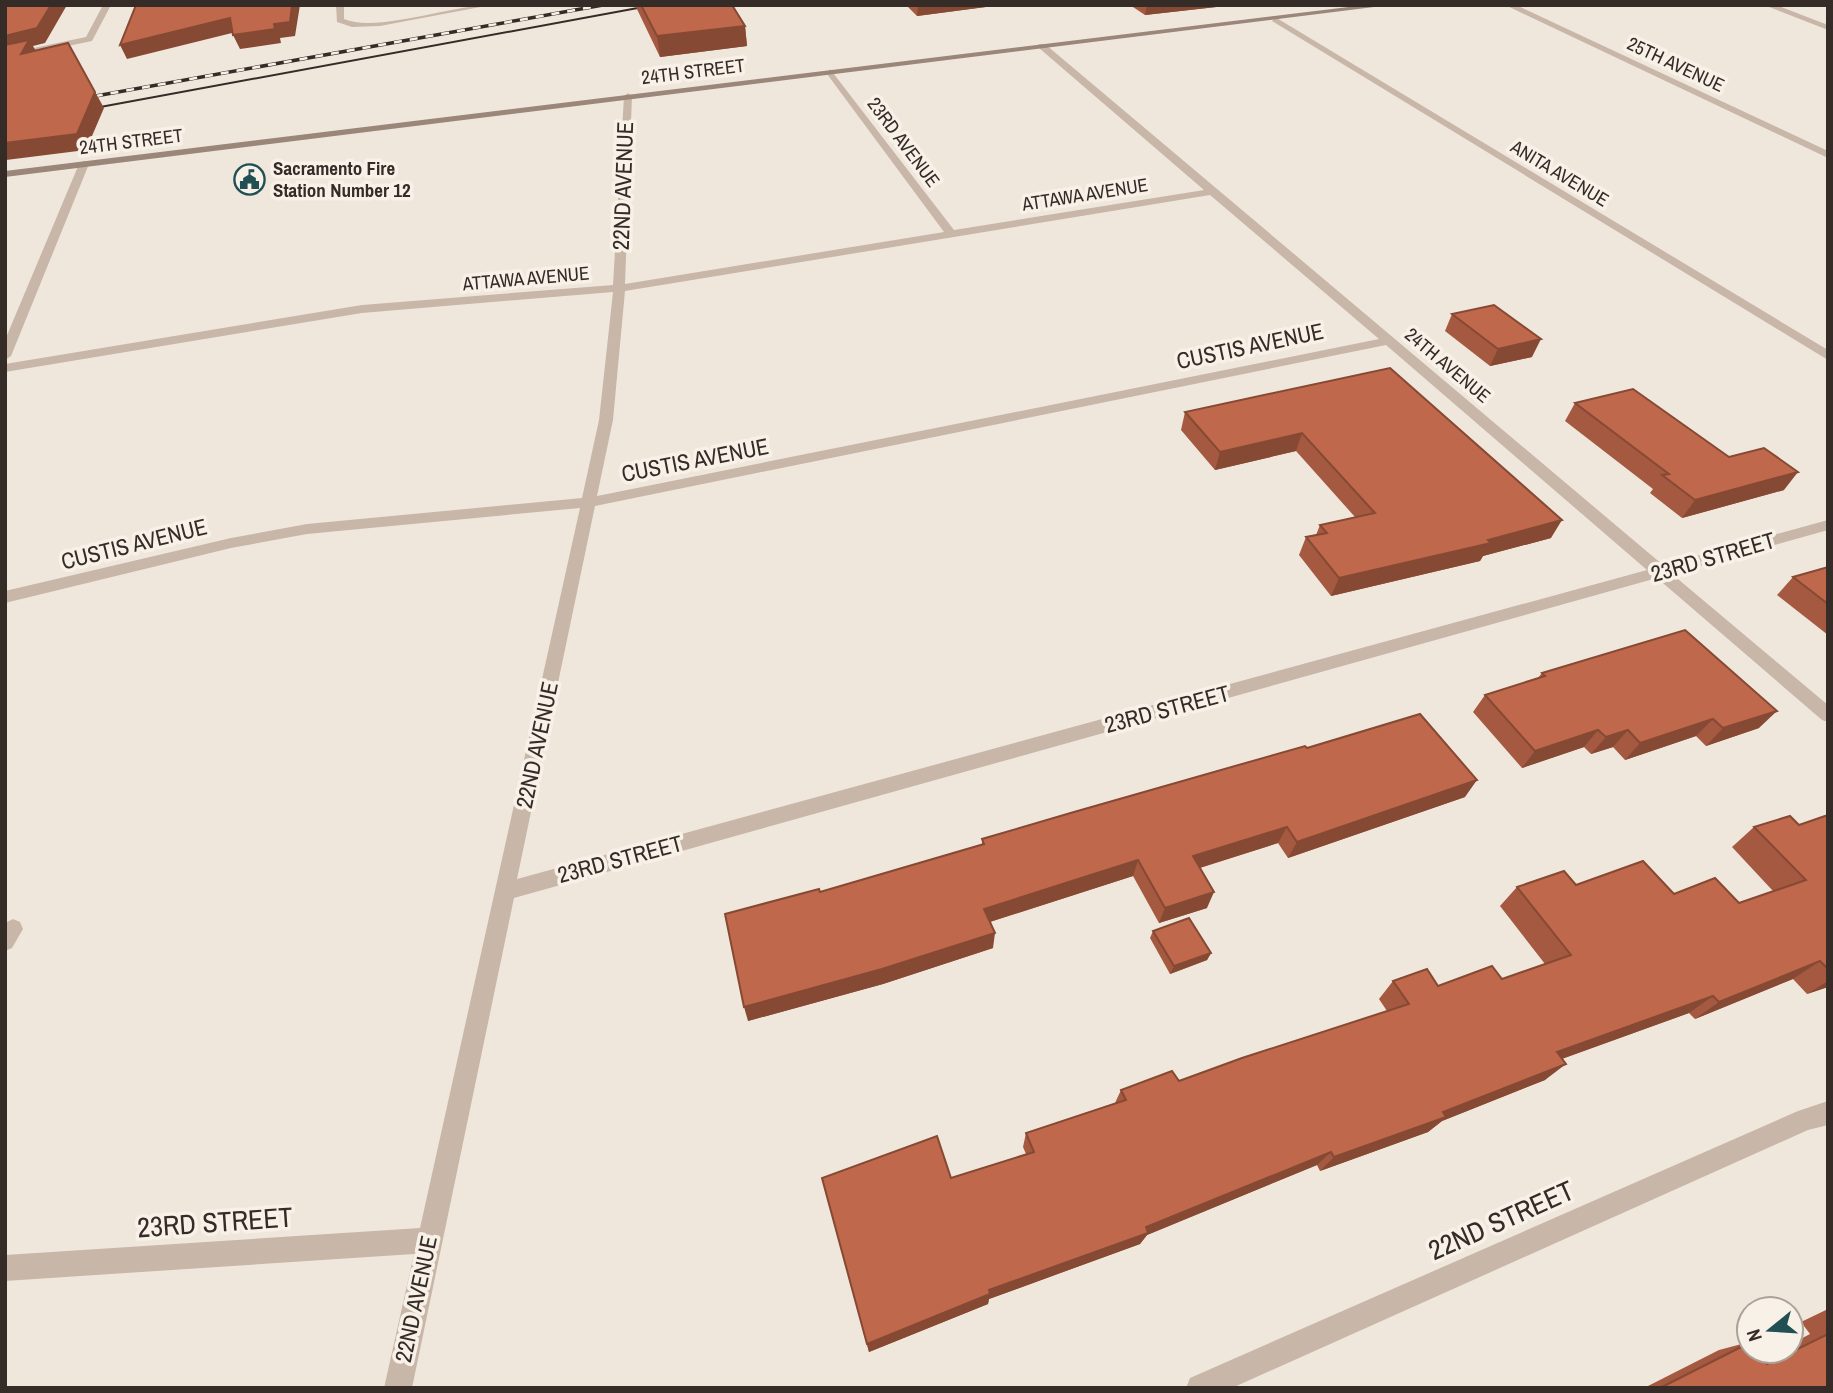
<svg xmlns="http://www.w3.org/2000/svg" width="1833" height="1393" font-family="'Archivo Narrow',sans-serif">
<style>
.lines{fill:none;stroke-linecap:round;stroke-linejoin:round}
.street{fill:#c8b7a8;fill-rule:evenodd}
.secondary{fill:#9b867a;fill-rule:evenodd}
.tram{stroke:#352c28;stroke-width:2}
.rail-casing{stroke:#352c28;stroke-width:3.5}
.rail{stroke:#f8f1e8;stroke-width:2.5;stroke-dasharray:8;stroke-linecap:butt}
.wall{fill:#a45940}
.shaded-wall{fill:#864934}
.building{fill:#bf684b;stroke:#864934;stroke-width:2}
.labels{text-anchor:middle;stroke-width:7;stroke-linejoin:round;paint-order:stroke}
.far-street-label{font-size:19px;fill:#352c28;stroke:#f8f1e8}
.far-poi-label{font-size:19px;font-weight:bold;fill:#352c28;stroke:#f8f1e8;text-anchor:start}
.street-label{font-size:23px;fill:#352c28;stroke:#f8f1e8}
.near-street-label{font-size:28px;fill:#352c28;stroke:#f8f1e8}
</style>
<rect width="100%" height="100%" fill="#f0e7dc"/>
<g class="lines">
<g class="street">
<polygon points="103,5 111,5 92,41 5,59 5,54 86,37"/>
<path d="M336,5H344V19C377,33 451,5 491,5L380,26L352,27L337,22Z"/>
<polygon points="1505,5 1516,5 1828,151 1828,158"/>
<polygon points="1764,5 1776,5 1828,25 1828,30"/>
<polygon points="1275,17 1828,350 1828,360 1272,21"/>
<path d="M1039,44H1045L1663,565L1828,520V530L1672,574L1828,705V722L1822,720L1657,578L514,898L412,1388H384L414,1254L5,1281V1255L420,1228L580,508L307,534L231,548L5,603V591L231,538L307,524L582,498L599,420L613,292L362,313L5,372V364L362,305L613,285L624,96L628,93L632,96L625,284L944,232L827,74L830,69L954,230L1204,190L1039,48ZM1210,195L1379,339L597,496L613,420L625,291ZM1386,345L1647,570L517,879L595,506Z"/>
<polygon points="84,161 89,164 11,356 5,360 5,340 79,164"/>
<polygon points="13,919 20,922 23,929 12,948 5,951 5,923"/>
<polygon points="1828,1101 1828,1125 1808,1130 1232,1388 1186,1388 1190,1378 1798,1111"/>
</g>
<polygon class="secondary" points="1365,5 1390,5 5,177 5,171"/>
<polyline class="tram" points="84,110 654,5"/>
<defs>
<polyline id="rail" points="79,99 603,5"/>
</defs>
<use href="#rail" class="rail-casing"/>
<use href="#rail" class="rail"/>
</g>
<g class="wall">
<polygon points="635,5 732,5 745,26 747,46 660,57"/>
<polygon points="906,5 1001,5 917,16"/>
<polygon points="1130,5 1234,5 1145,15"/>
<polygon points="1452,314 1532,357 1490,366 1445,331"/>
<polygon points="1390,368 1551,538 1483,556 1480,561 1331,596 1299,555 1306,537 1316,535 1320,525 1355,517 1296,451 1215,470 1181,430 1185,412"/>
<polygon points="1575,403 1729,457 1784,490 1682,518 1650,493 1653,489 1565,421"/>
<polygon points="1828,567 1828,635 1777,595 1793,577"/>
<polygon points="1542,673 1759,728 1706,746 1696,736 1625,760 1613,747 1591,754 1584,747 1522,768 1473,712 1485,695 1538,678"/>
<polygon points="1307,748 1465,797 1288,858 1278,843 1200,868 1207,908 1159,923 1133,876 990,922 993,948 883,984 748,1021 820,892 982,845 982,839"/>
<polygon points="1828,815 1828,987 1807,994 1793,979 1695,1019 1689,1013 1562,1059 1545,1080 1442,1121 1428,1132 1320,1171 1317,1165 1147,1235 1140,1244 989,1299 988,1304 869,1352 822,1178 951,1178 1026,1154 1023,1147 1026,1133 1115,1103 1121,1090 1179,1081 1387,1011 1379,999 1393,981 1438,986 1502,979 1545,964 1500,906 1517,887 1576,885 1674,894 1739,903 1773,891 1732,847 1754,827 1799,825"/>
<polygon points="1153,931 1211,953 1207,960 1170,974 1150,938"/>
<polygon points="1828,1309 1828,1388 1644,1388 1719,1350 1749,1342 1763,1358 1776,1351 1791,1351 1791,1344 1810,1334 1801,1322"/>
</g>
<g class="shaded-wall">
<polygon points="51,5 67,5 45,43 33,46 38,55 5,53 5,36"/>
<polygon points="292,5 300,5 295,36 280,38 281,43 240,49 233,35 274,24"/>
<polygon points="918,5 1001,5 917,16"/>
<polygon points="1147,5 1234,5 1145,15"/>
<polygon points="230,18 236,32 127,59 120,45"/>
<polygon points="745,26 747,46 660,57 657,36"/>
<polygon points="68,43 104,108 86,150 6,160 5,163 5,143"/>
<polygon points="1541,339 1532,357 1490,366 1498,349"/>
<polygon points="1302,433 1296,451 1215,470 1220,452"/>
<polygon points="1798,472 1784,490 1682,518 1695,500"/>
<polygon points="1562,520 1551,538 1483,556 1480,561 1331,596 1339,578"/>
<polygon points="1777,711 1759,728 1706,746 1723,728"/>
<polygon points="1713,719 1696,736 1625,760 1640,743"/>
<polygon points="1598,730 1584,747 1522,768 1535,751"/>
<polygon points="1628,730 1613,747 1591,754 1606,737"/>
<polygon points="1477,780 1465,797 1288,858 1297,842"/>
<polygon points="1287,827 1278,843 1186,872 1193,856"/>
<polygon points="1138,860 1133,876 983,924 984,909"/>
<polygon points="1214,892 1207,908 1159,923 1165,908"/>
<polygon points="995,933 993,948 883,984 748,1021 744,1007"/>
<polygon points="1211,953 1207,960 1170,974 1174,966"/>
<polygon points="1820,961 1793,979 1695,1019 1719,1002"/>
<polygon points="1828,981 1828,987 1807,994"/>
<polygon points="1713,996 1689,1013 1536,1068 1557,1052"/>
<polygon points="1566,1064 1545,1080 1442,1121 1428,1132 1320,1171 1334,1157 1443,1112"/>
<polygon points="1331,1152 1317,1165 1147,1235 1140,1244 989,1299 988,1304 869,1352 867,1344 989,1290"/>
</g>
<g class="building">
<polygon points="5,5 51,5 37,28 5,36"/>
<polygon points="136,5 292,5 290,22 274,24 275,29 233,35 230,18 120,45"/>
<polygon points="641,5 732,5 745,26 657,36"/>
<polygon points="29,40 21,54 68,43 95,92 77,134 5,143 5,45"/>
<polygon points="1494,305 1541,339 1498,349 1452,314"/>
<polygon points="1390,368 1562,520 1488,540 1491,543 1339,578 1306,537 1327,533 1320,525 1375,513 1302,433 1220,452 1185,412"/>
<polygon points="1633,389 1729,457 1764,448 1798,472 1695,500 1662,475 1669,474 1575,403"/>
<polygon points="1828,567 1828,604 1793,577"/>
<polygon points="1685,630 1777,711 1723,728 1713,719 1640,743 1628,730 1606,737 1598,730 1535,751 1485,695 1545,676 1542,673"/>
<polygon points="1420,714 1477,780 1297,842 1287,827 1193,856 1214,892 1165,908 1138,860 984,909 995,933 882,969 744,1007 725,914 819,889 820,892 984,844 982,839 1074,812 1305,746 1307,748"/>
<polygon points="1828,815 1828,969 1820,961 1719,1002 1713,996 1557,1052 1566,1064 1443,1112 1446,1117 1334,1157 1331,1152 1146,1227 1148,1233 989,1290 990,1294 867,1344 822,1178 937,1136 951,1178 1034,1152 1026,1133 1126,1100 1121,1090 1172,1071 1179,1081 1242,1058 1409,1004 1393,981 1427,969 1438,986 1492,966 1502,979 1571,955 1517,887 1564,871 1576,885 1643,861 1674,894 1715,878 1739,903 1806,880 1754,827 1790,816 1799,825"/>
<polygon points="1189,918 1211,953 1174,966 1153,931"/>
<polygon points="1828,1334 1828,1388 1660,1388 1749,1343 1749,1351 1758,1351 1767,1364"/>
</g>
<defs>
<symbol id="civic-ring" viewBox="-11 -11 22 22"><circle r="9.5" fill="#f8f1e8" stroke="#205054" stroke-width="1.5"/><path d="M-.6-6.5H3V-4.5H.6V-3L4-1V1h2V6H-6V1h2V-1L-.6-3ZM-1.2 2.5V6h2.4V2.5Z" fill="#205054"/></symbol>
</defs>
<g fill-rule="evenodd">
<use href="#civic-ring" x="232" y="162" width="35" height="35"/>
</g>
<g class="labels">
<g class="far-street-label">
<text transform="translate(1676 64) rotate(25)" y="7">25TH AVENUE</text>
<text transform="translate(693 71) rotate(-7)" y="7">24TH STREET</text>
<text transform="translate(131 141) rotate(-7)" y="7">24TH STREET</text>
<text transform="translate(904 142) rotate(53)" y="7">23RD AVENUE</text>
<text transform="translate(1560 173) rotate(31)" y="7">ANITA AVENUE</text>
<text transform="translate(1085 194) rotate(-9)" y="7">ATTAWA AVENUE</text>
<text transform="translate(526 278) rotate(-5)" y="7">ATTAWA AVENUE</text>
<text transform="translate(1448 365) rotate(40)" y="7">24TH AVENUE</text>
</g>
<g class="far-poi-label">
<text x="273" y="175">Sacramento Fire<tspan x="273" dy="22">Station Number 12</tspan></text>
</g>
<g class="street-label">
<text transform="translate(623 186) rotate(-88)" y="8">22ND AVENUE</text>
<text transform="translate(1250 346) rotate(-12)" y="8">CUSTIS AVENUE</text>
<text transform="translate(695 460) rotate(-11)" y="8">CUSTIS AVENUE</text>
<text transform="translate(134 544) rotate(-14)" y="8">CUSTIS AVENUE</text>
<text transform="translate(1713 557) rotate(-16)" y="8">23RD STREET</text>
<text transform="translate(1167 709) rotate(-15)" y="8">23RD STREET</text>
<text transform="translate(537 745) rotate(-78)" y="8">22ND AVENUE</text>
<text transform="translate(620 859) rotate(-15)" y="8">23RD STREET</text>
<text transform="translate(416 1299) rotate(-78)" y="8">22ND AVENUE</text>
</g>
<g class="near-street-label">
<text transform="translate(1501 1220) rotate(-24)" y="10">22ND STREET</text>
<text transform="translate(215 1222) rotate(-4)" y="10">23RD STREET</text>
</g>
</g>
<rect width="1833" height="1393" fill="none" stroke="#352c28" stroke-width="14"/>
<g transform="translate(1770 1330) rotate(252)"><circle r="33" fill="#f8f1e8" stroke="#aaa29b" stroke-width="2"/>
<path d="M0-5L12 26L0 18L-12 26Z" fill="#205054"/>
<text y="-10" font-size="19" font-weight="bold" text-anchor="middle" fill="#352c28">N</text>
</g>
</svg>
